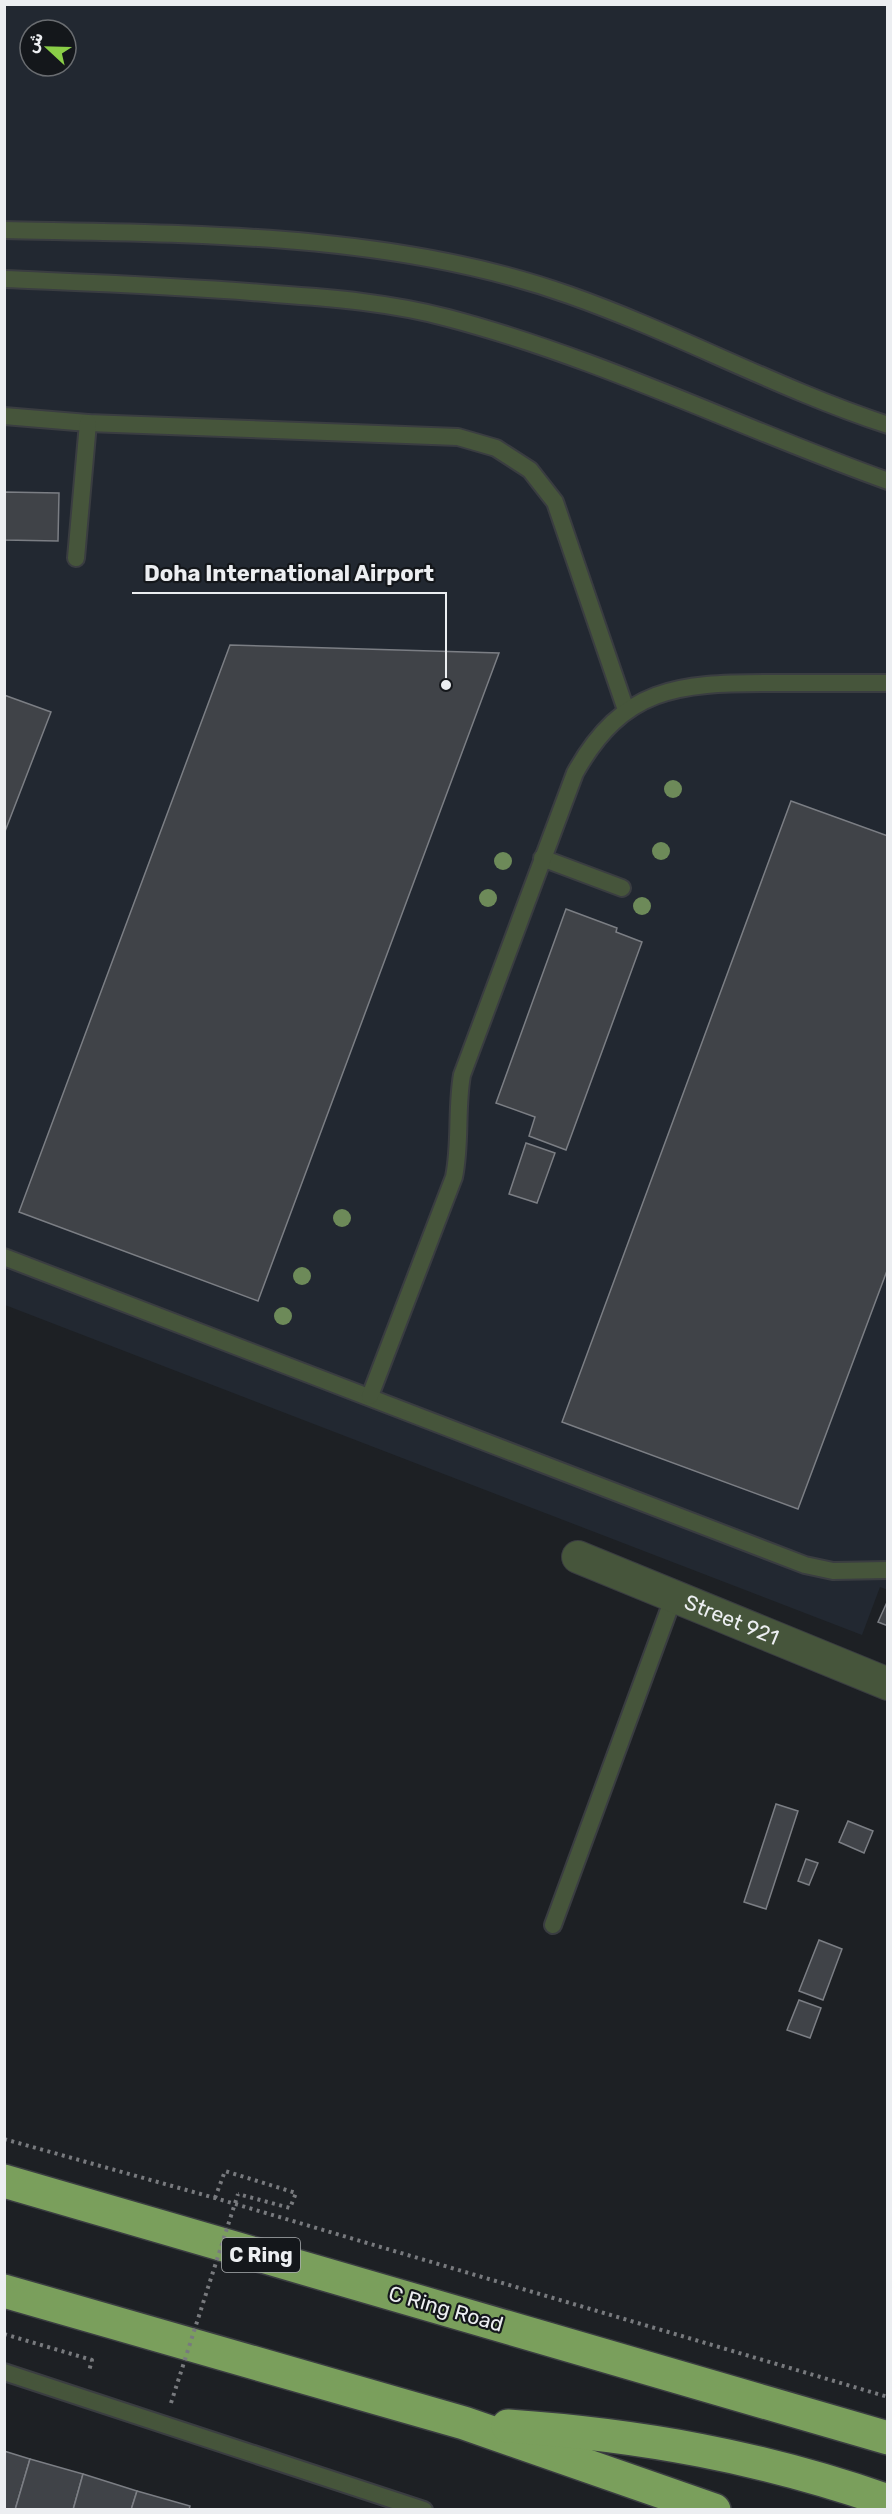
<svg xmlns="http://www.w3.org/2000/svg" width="892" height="2514" font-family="Rubik,Cairo,sans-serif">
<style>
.built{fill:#222831;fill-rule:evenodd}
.building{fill:#404348;stroke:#7b7e84;stroke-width:1.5}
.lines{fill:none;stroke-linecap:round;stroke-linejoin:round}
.lane-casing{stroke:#3a3d41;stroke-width:20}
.street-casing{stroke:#3a3d41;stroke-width:34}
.highway-casing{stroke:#3a3d41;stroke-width:36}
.path{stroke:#787a7e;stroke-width:4;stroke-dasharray:3 4.5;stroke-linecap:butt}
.lane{stroke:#46553b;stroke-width:16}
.street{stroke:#46553b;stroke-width:32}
.highway{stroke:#7a9f5c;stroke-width:33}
.path-bridge{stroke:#787a7e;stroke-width:4;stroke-dasharray:3 4.5;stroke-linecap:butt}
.tree{fill:#6d8a59}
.labels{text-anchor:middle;stroke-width:4.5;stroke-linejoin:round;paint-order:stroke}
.shield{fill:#14171b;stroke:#abaeb1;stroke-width:1.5}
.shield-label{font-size:20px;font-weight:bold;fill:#eceef1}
.street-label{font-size:21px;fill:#eceef1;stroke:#14171b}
.leader{fill:none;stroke:#eceef1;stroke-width:2}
.callout-dot{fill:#eceef1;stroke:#14171b;stroke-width:2}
.callout-label{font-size:22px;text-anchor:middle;font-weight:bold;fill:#eceef1;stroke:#14171b;stroke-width:4.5;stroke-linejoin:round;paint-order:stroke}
</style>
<rect width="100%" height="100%" fill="#1d2024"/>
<path class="built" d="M4,5H887L888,1590L880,1587L862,1635L5,1305ZM30,30H66V66H30Z"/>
<g class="building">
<polygon points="4,492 59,493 58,541 4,540"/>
<polygon points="230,645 499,653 258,1301 19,1212"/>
<polygon points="4,695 51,712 4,834"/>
<polygon points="791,801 888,836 888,1268 798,1509 562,1422"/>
<polygon points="566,909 617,928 616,932 642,942 566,1150 529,1136 535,1117 496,1103"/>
<polygon points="526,1143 555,1153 537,1203 509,1194"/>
<polygon points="888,1600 888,1626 878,1622"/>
<polygon points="776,1804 798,1811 766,1909 744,1902"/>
<polygon points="848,1821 873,1831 864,1853 839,1842"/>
<polygon points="806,1859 818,1863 809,1885 798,1881"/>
<polygon points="819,1940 842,1949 823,2000 799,1991"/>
<polygon points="799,2000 821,2008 810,2038 787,2030"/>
<polygon points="4,2451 30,2459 15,2510 4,2510"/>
<polygon points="30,2459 83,2474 73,2510 15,2510"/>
<polygon points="83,2474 137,2491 131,2510 73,2510"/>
<polygon points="137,2491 190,2506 189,2510 131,2510"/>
</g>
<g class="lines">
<defs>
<g id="lane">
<path d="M4,230C190,234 392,232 569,295C677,333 778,389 888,425"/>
<path d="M4,279C95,283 185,286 275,294C333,298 392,303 448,318C600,358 740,428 888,481"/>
<polyline points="4,416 88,423 458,437 496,448 530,470 555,502 626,710"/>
<polyline points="76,558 88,423"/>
<polyline points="542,858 622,888"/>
<polyline points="4,1257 805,1565 833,1571 888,1570"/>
<path d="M370,1396L454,1177C461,1143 456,1109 462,1075L575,773C623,687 678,683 768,683C808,683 848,683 888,683"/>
<polyline points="553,1925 674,1596"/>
<polyline points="4,2372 424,2510"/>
</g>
<g id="street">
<path id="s1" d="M578,1557L888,1684"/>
</g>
<g id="highway">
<polyline points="4,2181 888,2438"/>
<polyline points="4,2291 464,2423 714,2510"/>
<path d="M508,2426C640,2435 763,2457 888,2501"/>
</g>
</defs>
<use href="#lane" class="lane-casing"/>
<use href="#street" class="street-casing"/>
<use href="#highway" class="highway-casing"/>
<g class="path">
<polyline points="4,2139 215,2198 888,2397"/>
<polyline points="215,2198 225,2171 296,2193 290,2208 238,2194"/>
<polyline points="4,2334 92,2360 89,2371"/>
</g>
<use href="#lane" class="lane"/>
<use href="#street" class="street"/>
<use href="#highway" class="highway"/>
<polyline class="path-bridge" points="171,2403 238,2194"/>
</g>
<g class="tree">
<circle cx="673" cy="789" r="9"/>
<circle cx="661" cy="851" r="9"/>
<circle cx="503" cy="861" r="9"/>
<circle cx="488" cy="898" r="9"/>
<circle cx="642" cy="906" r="9"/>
<circle cx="342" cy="1218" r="9"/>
<circle cx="302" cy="1276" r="9"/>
<circle cx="283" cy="1316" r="9"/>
</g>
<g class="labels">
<rect class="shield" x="222" y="2238" width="78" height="34" rx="4.5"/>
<g class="shield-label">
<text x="261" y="2262">C Ring</text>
</g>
<g class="street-label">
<text dy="7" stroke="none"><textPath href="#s1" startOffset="166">Street 921</textPath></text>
<text transform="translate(446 2309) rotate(16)" y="7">C Ring Road</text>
</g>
</g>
<path class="leader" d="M446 685L446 593H132"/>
<circle class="callout-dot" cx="446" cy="685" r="6"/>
<g class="callout-label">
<text x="289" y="581">Doha International Airport</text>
</g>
<rect width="892" height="2514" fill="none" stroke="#eceef1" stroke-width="12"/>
<g transform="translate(48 48) rotate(292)"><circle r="28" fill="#14171b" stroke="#6a6d71" stroke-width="1.5"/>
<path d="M0-4.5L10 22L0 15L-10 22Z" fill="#8ace47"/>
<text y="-9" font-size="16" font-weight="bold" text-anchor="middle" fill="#eceef1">ش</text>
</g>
</svg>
